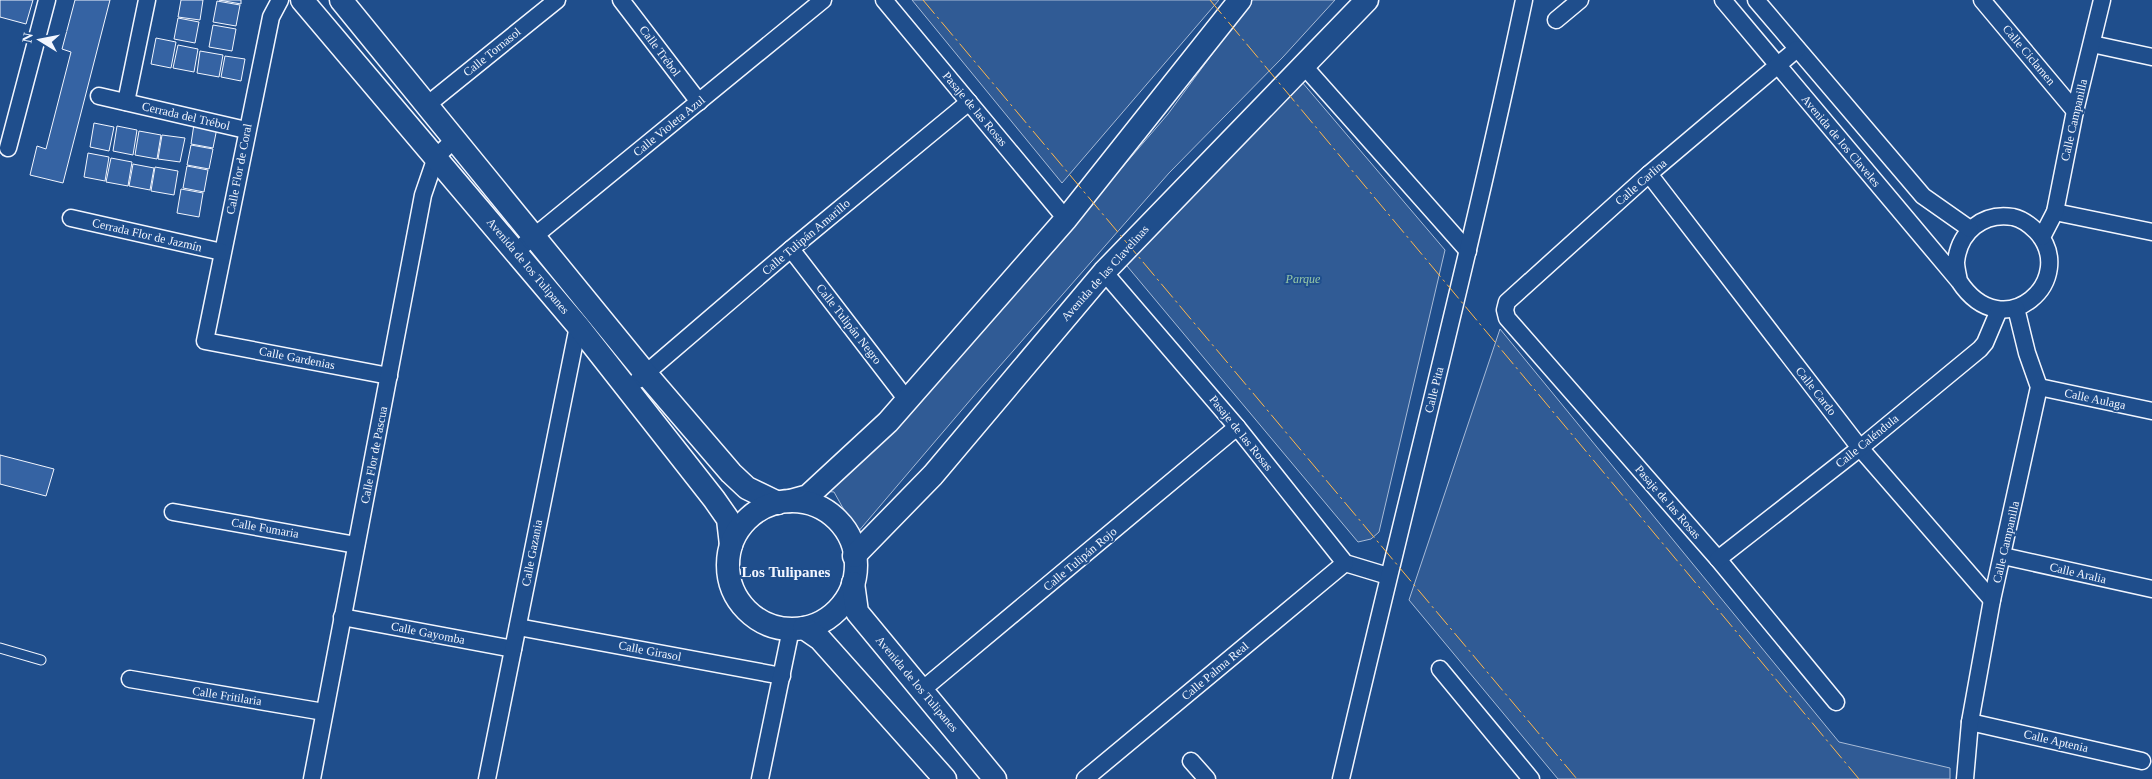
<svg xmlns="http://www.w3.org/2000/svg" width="2152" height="779" font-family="Georgia,serif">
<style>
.built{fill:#305b95;stroke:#a8bbd7}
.building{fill:#3563a3;stroke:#f2f6ff}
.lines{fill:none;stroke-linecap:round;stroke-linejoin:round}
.lane-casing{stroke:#f2f6ff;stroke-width:11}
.street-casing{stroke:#f2f6ff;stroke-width:19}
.secondary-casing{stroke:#f2f6ff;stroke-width:25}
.lane{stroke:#1f4e8c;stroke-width:9}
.street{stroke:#1f4e8c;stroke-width:16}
.secondary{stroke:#1f4e8c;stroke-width:22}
.power{stroke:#ffb74d;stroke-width:1;stroke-dasharray:18 4 2.5 4;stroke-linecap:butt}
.labels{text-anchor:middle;stroke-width:4;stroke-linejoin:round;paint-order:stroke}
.street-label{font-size:12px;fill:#f2f6ff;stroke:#1f4e8c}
.park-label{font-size:12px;font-style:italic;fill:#97c8a6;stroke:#1f4e8c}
.quarter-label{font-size:15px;font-weight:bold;fill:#f2f6ff;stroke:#1f4e8c}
</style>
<rect width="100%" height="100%" fill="#1f4e8c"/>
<g class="built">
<polygon points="912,0 1219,0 1062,183"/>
<polygon points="1252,0 1335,0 1283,57 1169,173 978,391 857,533 834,492 823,491 1078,219 1168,114"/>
<polygon points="1296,75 1445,250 1379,532 1371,539 1358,542 1122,260"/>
<polygon points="1500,329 1839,742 1950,768 1950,779 1558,779 1409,600"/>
</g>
<g class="building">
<polygon points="0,0 33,0 26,24 0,17"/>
<polygon points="75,0 110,0 63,183 30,175 37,146 46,149 71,52 62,49"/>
<polygon points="181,0 203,0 200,20 178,17"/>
<polygon points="219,0 241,0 241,4"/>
<polygon points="217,1 240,5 236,26 213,22"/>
<polygon points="178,18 199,22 195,43 174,39"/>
<polygon points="213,25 236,29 232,51 209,47"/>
<polygon points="156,38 176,42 171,68 151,64"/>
<polygon points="178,45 198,49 194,72 173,68"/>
<polygon points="200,51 223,55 219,77 197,73"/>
<polygon points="225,56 245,59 241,81 221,77"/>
<polygon points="94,123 114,127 109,151 90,147"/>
<polygon points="194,124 217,128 213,148 191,144"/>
<polygon points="117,126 137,130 133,155 113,151"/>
<polygon points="139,131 161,135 157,159 135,155"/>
<polygon points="162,135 185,138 180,162 158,159"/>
<polygon points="191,145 213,149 209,169 187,165"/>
<polygon points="88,153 109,157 105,181 84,177"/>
<polygon points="111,158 132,162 128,186 106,182"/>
<polygon points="133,164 154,168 150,190 129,186"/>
<polygon points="187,166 208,170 204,192 183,188"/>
<polygon points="155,167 178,171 174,195 151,191"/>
<polygon points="181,189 203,193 199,217 177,213"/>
<polygon points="0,455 54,469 46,496 0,484"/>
</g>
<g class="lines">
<defs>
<polyline id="lane" points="0,648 41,660"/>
<g id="street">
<polyline points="280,0 271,17 205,341 389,376"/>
<polyline points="621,0 699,102"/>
<polyline points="884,0 1066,219"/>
<path d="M1723,0L1959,281C2004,350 2080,278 2036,231C2030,225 2022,219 2013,217C1983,212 1959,232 1956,262C1956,268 1958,275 1959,281"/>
<polyline points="1756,0 1923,196 1970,229"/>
<polyline points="1982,0 2075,111"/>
<polyline points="1556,20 1580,0"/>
<polyline points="2092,44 2152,57"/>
<polyline points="1797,49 1649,174 1507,302 1505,310 1507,318 1718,559 1836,702"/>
<polyline points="1303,65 1468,251"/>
<polyline points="99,96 246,130"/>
<polyline points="126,102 147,0"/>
<polyline points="427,105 557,0"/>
<polyline points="8,148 47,0"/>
<polyline points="1649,174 1860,448 1992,600"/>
<polyline points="2055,212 2152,232"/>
<polyline points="71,218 222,252"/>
<polyline points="2042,237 2055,212 2075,111 2102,0"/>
<polyline points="791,249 907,400"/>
<polyline points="515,252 823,0"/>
<polyline points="1104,272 1237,427 1345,563 1388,576"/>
<polyline points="638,380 791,249 969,102"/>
<polyline points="2039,387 2152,411"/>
<polyline points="173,512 356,545"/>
<polyline points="2003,556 2152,589"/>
<polyline points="1718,559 1860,448 1980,349 1985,343 1999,310"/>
<polyline points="342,617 513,649"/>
<polyline points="518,627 782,676"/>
<polyline points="1440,669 1531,779"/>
<polyline points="130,679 324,712"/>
<polyline points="922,690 1237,427"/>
<polyline points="1970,722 2142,761"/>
<polyline points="1191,761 1207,779"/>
<polyline points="312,779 423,195 436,157 455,139"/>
<polyline points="487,779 578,326"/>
<polyline points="760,779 791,629"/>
<polyline points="1085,779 1345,563"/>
<path d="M1341,779C1401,519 1469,261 1524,0"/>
<polyline points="1965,779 1970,722 1992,600 2039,387 2027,353 2016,308"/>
</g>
<g id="secondary">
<polyline points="302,0 578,326 714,499 728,519 731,545"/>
<polyline points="341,0 646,374 731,473 747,488 778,503"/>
<polyline points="790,501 808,496 888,422 1066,219 1240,0"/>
<circle cx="792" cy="565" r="64"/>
<polyline points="854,556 933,475 1104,272 1367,0"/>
<polyline points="853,583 857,612 995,779"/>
<polyline points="804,628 820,639 945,779"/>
</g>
</defs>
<use href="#lane" class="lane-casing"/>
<use href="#street" class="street-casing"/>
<use href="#secondary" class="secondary-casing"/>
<use href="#lane" class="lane"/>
<use href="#street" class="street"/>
<use href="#secondary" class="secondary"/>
<g class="power">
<polyline points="923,0 1577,779"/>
<polyline points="1210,0 1859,779"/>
</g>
</g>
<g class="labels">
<g class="street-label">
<text transform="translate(660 51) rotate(53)" y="4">Calle Trébol</text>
<text transform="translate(492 52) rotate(-39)" y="4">Calle Tornasol</text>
<text transform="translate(2029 55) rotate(50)" y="4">Calle Ciclamen</text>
<text transform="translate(975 109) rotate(50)" y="4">Pasaje de las Rosas</text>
<text transform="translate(186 116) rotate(13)" y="4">Cerrada del Trébol</text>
<text transform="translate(2074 120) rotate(-77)" y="4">Calle Campanilla</text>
<text transform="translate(669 126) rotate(-39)" y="4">Calle Violeta Azul</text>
<text transform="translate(1841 141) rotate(50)" y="4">Avenida de los Claveles</text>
<text transform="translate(239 169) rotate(-79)" y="4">Calle Flor de Coral</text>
<text transform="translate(1641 182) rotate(-41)" y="4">Calle Carlina</text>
<text transform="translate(147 235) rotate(13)" y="4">Cerrada Flor de Jazmín</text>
<text transform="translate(806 237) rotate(-40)" y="4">Calle Tulipán Amarillo</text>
<text transform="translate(528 266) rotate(50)" y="4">Avenida de los Tulipanes</text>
<text transform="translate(1105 273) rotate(-48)" y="4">Avenida de las Clavelinas</text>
<text transform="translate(849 324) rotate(52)" y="4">Calle Tulipán Negro</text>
<text transform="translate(297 358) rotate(11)" y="4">Calle Gardenias</text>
<text transform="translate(1434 390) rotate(-76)" y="4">Calle Pita</text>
<text transform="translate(1816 391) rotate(52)" y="4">Calle Cardo</text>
<text transform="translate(2095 399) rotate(12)" y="4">Calle Aulaga</text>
<text transform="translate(1241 433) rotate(51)" y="4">Pasaje de las Rosas</text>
<text transform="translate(1867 441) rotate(-39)" y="4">Calle Caléndula</text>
<text transform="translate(374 455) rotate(-79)" y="4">Calle Flor de Pascua</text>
<text transform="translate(1668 502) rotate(49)" y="4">Pasaje de las Rosas</text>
<text transform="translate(265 528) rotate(10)" y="4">Calle Fumaria</text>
<text transform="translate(2006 542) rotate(-77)" y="4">Calle Campanilla</text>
<text transform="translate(532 553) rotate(-79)" y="4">Calle Gazania</text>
<text transform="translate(1080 559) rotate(-40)" y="4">Calle Tulipán Rojo</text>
<text transform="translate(2078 573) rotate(13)" y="4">Calle Aralia</text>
<text transform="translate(428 633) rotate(11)" y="4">Calle Gayomba</text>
<text transform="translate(650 651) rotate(11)" y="4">Calle Girasol</text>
<text transform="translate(1215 671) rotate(-40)" y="4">Calle Palma Real</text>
<text transform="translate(917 684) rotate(50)" y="4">Avenida de los Tulipanes</text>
<text transform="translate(227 696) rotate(9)" y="4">Calle Fritilaria</text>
<text transform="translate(2056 741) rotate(13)" y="4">Calle Aptenia</text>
</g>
<g class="park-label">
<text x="1303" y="283">Parque</text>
</g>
<g class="quarter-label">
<text x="786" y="577">Los Tulipanes</text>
</g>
</g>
<g transform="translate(40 40) rotate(280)" stroke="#1f4e8c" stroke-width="4" paint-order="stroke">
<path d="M0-4L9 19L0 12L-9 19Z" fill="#f2f6ff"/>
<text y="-8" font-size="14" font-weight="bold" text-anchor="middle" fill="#f2f6ff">N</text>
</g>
</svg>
